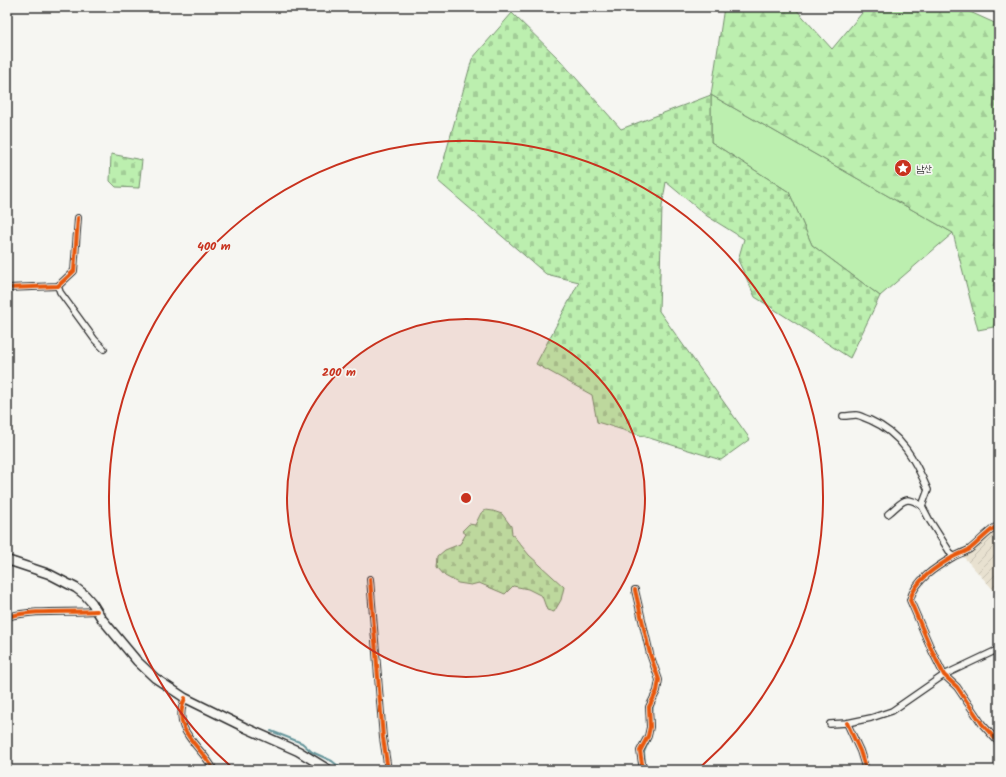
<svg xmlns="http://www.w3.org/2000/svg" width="1006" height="777" font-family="Kalam,'Poor Story',sans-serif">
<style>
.industrial{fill:url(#industrial-furrows)}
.grass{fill:#bcefaf;stroke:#748d6d}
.forest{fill:url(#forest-firs);stroke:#748d6d}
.cemetery{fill:url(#cemetery-stones);stroke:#748d6d}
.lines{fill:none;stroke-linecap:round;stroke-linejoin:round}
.stream{stroke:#65959b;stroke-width:2}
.street-casing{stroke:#2b2b2b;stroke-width:8}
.secondary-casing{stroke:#2b2b2b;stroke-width:11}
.street{stroke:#f6f6f2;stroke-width:5.5}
.secondary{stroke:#f6f6f2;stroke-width:8}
.cycleway-casing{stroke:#f6f6f2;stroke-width:6}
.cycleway{stroke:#e8590c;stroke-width:4}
.ring{fill:none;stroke:#c8321e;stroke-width:2}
.labels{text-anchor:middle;stroke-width:3.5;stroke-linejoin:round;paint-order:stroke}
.poi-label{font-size:10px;fill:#2b2b2b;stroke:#f6f6f2;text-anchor:start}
.centre{fill:#c8321e;stroke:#f6f6f2;stroke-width:2}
.ring-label{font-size:12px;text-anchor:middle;font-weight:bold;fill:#c8321e;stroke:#f6f6f2;stroke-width:3.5;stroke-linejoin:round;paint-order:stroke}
</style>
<defs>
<pattern id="industrial-furrows" width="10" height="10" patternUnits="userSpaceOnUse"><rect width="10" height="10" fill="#e8e1d0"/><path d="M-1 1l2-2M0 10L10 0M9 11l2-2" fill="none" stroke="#c7c1b3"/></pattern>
<pattern id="forest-firs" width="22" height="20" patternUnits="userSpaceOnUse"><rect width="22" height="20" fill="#bcefaf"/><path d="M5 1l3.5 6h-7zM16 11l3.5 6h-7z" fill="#a2cd97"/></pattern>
<pattern id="cemetery-stones" width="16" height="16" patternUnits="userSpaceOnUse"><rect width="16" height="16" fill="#bcefaf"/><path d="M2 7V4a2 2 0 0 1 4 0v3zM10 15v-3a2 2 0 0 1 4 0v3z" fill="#a2cd97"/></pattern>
</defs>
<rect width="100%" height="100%" fill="#f6f6f2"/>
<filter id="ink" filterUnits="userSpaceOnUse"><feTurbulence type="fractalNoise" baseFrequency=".025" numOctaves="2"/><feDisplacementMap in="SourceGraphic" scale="8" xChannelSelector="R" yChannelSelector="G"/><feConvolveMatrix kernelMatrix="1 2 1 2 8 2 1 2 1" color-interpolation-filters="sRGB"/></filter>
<g filter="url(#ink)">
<polygon class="industrial" points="999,522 999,596 959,552"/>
<polygon class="grass" points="711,95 953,233 880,296 812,245 789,192 711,142"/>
<polygon class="forest" points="724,7 794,7 832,49 867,7 959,7 999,25 999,326 978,330 953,233 711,95"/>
<g class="cemetery">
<polygon points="512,13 560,60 621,129 711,95 711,142 789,192 812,245 880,296 850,358 755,297 738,260 744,239 707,216 666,182 662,206 659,311 750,439 721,460 597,422 592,395 536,364 579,282 546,274 438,181 472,59"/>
<polygon points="111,154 142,160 139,188 116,187 110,181"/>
<polygon points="486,510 493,511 502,514 511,526 512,534 529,555 564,587 561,600 554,612 547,610 542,596 528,589 513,586 505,594 479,583 471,585 458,583 445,576 437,567 438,556 445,550 460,544 466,534 462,531 469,524 475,525 481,513"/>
</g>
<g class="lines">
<g class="stream">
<polyline points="652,713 653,703"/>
<polyline points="271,731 302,743 312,752 332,761 343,770"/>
<polyline points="645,766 644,752 651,735 653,724 652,717"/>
</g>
<defs>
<g id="street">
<polyline points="58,286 60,292 95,340 104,349"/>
<polyline points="7,288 58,286 74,271 78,218"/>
<path d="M843,416C848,416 852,415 856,415C860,415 866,419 870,420C902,434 915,460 928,490L922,506L930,521L953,557"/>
<path d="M888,514C903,502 904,494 922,506"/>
<path d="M999,525C988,531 980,541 970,549C965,552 959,554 953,557C936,567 915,580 910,600L932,651L944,675L957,687L982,724L999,743"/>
<polyline points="370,579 383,738 388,770"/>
<polyline points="635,590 650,654 659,680 657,691 649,707 650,727 648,736 640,751 643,770"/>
<path d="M7,617C36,609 67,613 97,611"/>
<path d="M185,698C171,732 200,744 214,770"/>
<polyline points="847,723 860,751 866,770"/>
<polyline points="830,724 847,723 871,718 892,711 944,675 999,649"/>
</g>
<polyline id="secondary" points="7,560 49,574 76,588 85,595 92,603 102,619 137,661 155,678 185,698 246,728 298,751 329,770"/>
</defs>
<use href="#street" class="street-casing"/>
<use href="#secondary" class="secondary-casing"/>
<use href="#street" class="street"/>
<use href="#secondary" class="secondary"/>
<defs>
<g id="cycleway">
<polyline points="7,288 58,286 74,271 78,218"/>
<path d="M999,525C988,531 980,541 970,549C965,552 959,554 953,557C936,567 915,580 910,600L932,651L944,675L957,687L982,724L999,743"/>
<polyline points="370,579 383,738 388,770"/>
<polyline points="635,590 650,654 659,680 657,691 649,707 650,727 648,736 640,751 643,770"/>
<path d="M7,617C36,609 67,613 97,611"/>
<path d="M185,698C171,732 200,744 214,770"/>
<polyline points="847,723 860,751 866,770"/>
</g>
</defs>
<use href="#cycleway" class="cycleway-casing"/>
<use href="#cycleway" class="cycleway"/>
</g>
</g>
<circle cx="466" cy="498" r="179" fill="#c8321e" fill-opacity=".12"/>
<g class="ring">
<circle cx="466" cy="498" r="179"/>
<path d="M234 769A357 357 0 1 1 698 769"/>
</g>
<defs>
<symbol id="sight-disc" viewBox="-11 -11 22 22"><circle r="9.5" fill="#c8321e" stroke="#f6f6f2"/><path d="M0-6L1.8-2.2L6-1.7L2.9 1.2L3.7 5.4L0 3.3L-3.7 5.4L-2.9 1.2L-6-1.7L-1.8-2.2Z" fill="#fff"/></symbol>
</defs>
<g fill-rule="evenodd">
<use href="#sight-disc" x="893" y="158" width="20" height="20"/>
</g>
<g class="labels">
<g class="poi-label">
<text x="916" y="172">남산</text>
</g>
</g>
<circle cx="466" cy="498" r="6" class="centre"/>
<g class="ring-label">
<text x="214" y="250">400 m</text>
<text x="339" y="376">200 m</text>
</g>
<rect width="1006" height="777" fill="none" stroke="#f6f6f2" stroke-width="24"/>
<rect x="12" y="12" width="982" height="753" fill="none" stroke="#2b2b2b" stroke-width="1.5" filter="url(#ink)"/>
</svg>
